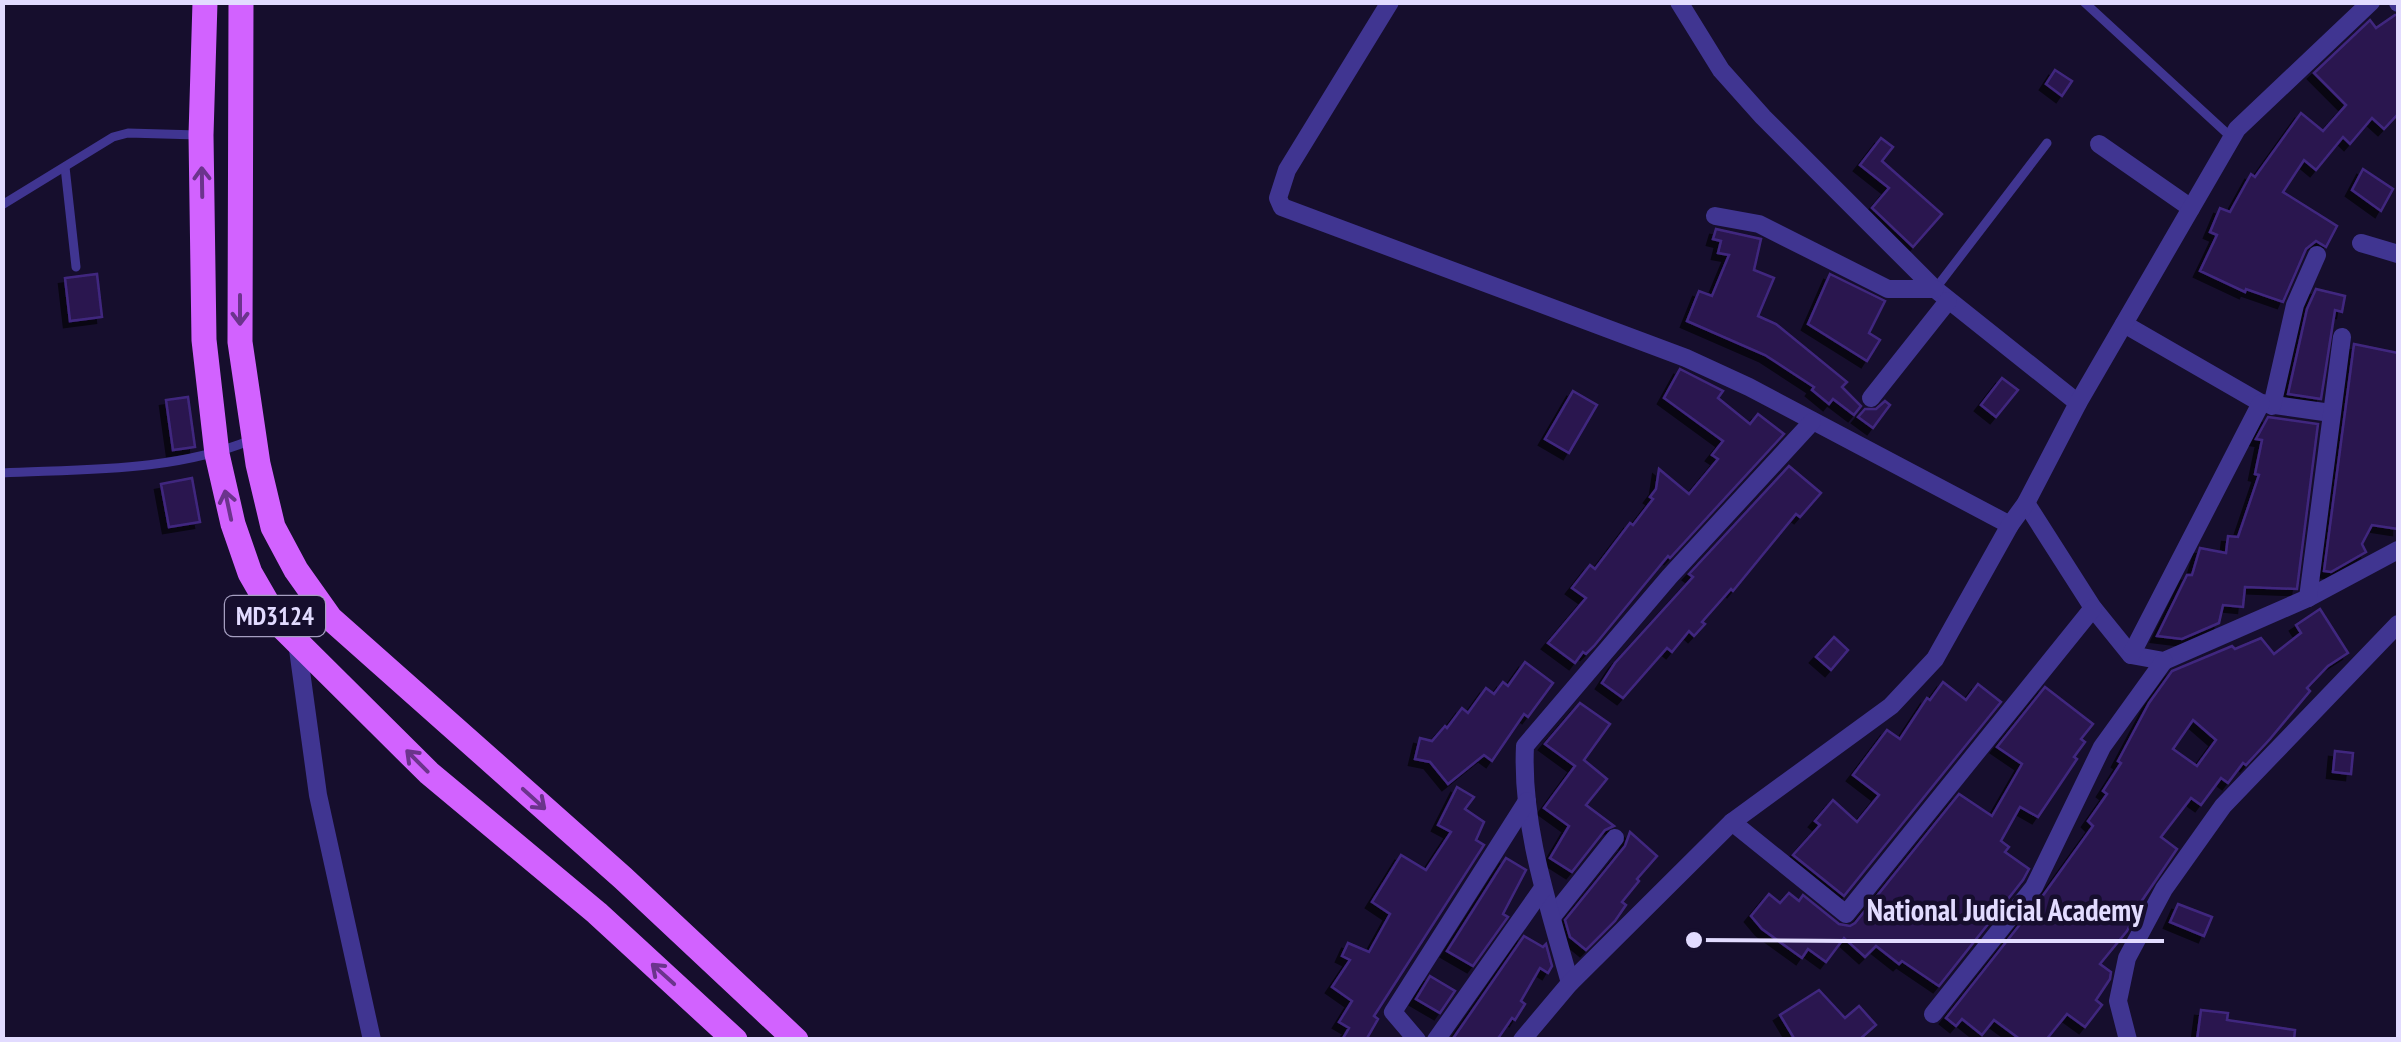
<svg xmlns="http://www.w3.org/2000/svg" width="2401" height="1042" font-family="'PT Sans Narrow',sans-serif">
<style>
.building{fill:#291850;stroke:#41287f;stroke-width:2.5;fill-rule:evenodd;filter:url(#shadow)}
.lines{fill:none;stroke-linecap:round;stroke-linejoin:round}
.lane{stroke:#403591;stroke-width:9}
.street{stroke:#403591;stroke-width:18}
.primary{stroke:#d262ff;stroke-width:25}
.oneway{stroke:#6b348c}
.labels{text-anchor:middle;stroke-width:9;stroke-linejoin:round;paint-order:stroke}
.shield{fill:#160e2d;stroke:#a59ec0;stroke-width:2.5}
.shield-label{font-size:25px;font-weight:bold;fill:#e2dbff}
.leader{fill:none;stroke:#e2dbff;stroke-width:4}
.callout-dot{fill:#e2dbff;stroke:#160e2d;stroke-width:4}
.callout-label{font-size:30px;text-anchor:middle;font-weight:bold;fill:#e2dbff;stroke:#160e2d;stroke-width:9;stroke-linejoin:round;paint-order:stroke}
</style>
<defs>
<filter id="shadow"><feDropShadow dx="-6" dy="6" stdDeviation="0" flood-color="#0009"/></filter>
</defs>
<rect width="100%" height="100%" fill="#160e2d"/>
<g class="building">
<polygon points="2395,15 2398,15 2398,114 2384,129 2372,118 2350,144 2343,137 2316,170 2304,160 2283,192 2337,226 2326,247 2316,241 2306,249 2283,302 2246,289 2245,292 2200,271 2217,235 2210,232 2220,208 2230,212 2251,174 2255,177 2301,113 2323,131 2346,105 2314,73 2370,20 2376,28"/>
<polygon points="2055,70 2072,81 2062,96 2046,84"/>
<polygon points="1881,138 1893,147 1882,161 1942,214 1913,247 1872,208 1889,188 1860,165"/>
<polygon points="2363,169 2393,189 2381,211 2352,190"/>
<polygon points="1716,229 1761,239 1754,270 1774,278 1758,316 1776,324 1847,382 1842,387 1861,406 1854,415 1833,399 1829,404 1812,390 1814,387 1765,355 1687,321 1699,291 1712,296 1729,255 1718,253 1721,241 1713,239"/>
<polygon points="97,274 102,317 70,321 65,278"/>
<polygon points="1830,274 1885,301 1869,333 1880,340 1867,361 1808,324"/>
<polygon points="2316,289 2345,296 2342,312 2335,310 2321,399 2288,394 2307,309"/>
<polygon points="2354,344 2398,353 2398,529 2372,525 2362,544 2366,552 2331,572 2324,571"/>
<polygon points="1680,369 1723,391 1718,398 1750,424 1758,414 1784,434 1670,558 1668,556 1594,646 1586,654 1583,652 1575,663 1548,643 1586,598 1572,588 1590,565 1595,569 1630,523 1633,525 1653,499 1650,497 1656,489 1659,469 1689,494 1718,459 1712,455 1723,441 1664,398"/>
<polygon points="2002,378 2018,390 1996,417 1981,405"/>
<polygon points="1573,391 1597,405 1569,453 1545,439"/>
<polygon points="188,397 195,447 173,450 166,400"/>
<polygon points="1885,401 1890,405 1873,428 1858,417 1865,409 1876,409"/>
<polygon points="2268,417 2318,424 2297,589 2245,587 2243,607 2223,605 2219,623 2182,639 2157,636 2187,575 2192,575 2200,548 2226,553 2228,536 2238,537 2259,475 2255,474 2262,440 2256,439"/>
<polygon points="1789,466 1821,493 1800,517 1796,514 1733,591 1731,589 1702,622 1705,624 1694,636 1689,631 1672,652 1667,648 1623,698 1602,683 1615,663 1693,577 1689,574"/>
<polygon points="192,478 200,522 169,527 161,484"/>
<path d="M2320,609L2348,653L2328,666L2307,688L2310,691L2270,739L2246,765L2243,763L2228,783L2221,778L2201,805L2191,798L2161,837L2177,849L2141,902L2127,931L2100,964L2111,972L2110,979L2096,1000L2102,1005L2085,1027L2067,1014L2046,1040H2021L1994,1020L1982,1035L1962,1019L1956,1026L1946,1018L2044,894L2093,826L2088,821L2107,794L2103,791L2121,763L2118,761L2149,703L2172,671L2232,646L2235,649L2261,638L2274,654L2301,633L2296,625ZM2193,720L2216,740L2197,766L2173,749Z"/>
<polygon points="1834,637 1848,650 1831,670 1816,657"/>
<polygon points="1525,662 1553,683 1528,717 1524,714 1492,761 1484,755 1448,784 1430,762 1415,759 1420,738 1432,741 1445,726 1447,728 1462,708 1468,713 1486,688 1494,694 1503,682 1508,686"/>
<polygon points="1943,682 1966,700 1978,684 2001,702 1844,896 1793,855 1820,825 1815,821 1833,800 1857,822 1879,795 1853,775 1887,730 1900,739 1927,698 1930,700"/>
<polygon points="2045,687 2093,724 2081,739 2085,742 2074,757 2077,759 2038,817 2020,807 2001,841 2009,847 2005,852 2029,869 2023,880 1939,986 1902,961 1899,964 1876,946 1865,957 1844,938 1826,962 1808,949 1802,958 1762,929 1751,916 1769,894 1780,903 1789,893 1799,901 1803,895 1839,924 1850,926 1855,923 1959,794 1992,816 2022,764 1997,747"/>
<polygon points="1580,703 1610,724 1584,760 1607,779 1586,805 1614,826 1605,830 1572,872 1550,858 1569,826 1544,808 1575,766 1545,744"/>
<polygon points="2335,751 2353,753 2351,774 2333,772"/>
<polygon points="1457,787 1474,797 1465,809 1484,822 1476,840 1484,845 1374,1016 1378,1019 1366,1040 1342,1040 1349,1028 1339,1022 1352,1001 1332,987 1350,960 1342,956 1348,943 1369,952 1390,914 1372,902 1401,855 1426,870 1451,832 1438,825"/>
<polygon points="1630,832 1657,856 1637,879 1639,881 1622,902 1626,905 1615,921 1586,950 1570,937 1565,920 1625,846"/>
<polygon points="1506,858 1526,870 1503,914 1508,917 1473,966 1447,951"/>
<polygon points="2178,904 2212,917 2204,936 2170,922"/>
<polygon points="1524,936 1543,947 1546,944 1552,966 1548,973 1540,968 1521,1001 1525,1004 1515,1020 1512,1018 1497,1040 1452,1040"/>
<polygon points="1430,976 1455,991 1440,1013 1416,999"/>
<polygon points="1819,990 1845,1018 1859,1006 1876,1025 1859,1040 1795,1040 1780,1015"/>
<polygon points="2201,1010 2228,1013 2227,1020 2295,1030 2294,1040 2197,1040"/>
</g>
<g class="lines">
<g class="lane">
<polyline points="2084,2 2232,138"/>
<polyline points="65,167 76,267"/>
<polyline points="2,205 113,137 128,133 198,135"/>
<polyline points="1936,288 2047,143"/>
<path d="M2,473C85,469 173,472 251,440"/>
</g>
<g class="street">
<polyline points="1390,2 1287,170 1278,198 1282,207 1686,358 1749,387 2010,525"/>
<polyline points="1679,2 1721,70 1763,117 1935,289 2078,403"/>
<polyline points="2398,2 2398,3"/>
<polyline points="2099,144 2191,208"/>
<polyline points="1715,216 1759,224 1888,289 1935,289"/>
<polyline points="2361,243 2398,254"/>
<polyline points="2124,324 2261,403 2331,413"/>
<polyline points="1871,398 1948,301"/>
<polyline points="2272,406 2295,305 2317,255"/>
<polyline points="2026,503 2093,608 2131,655 2164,661 2308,598 2398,550"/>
<polyline points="2308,598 2342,337"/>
<polyline points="297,642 318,795 372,1040"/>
<polyline points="2131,655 2261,403"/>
<polyline points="1732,822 1846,914 2093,608"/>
<polyline points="1552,917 1615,838"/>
<path d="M1570,983C1549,907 1521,826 1525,746L1670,576L1812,422"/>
<polyline points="1933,1014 2034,887 2102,747 2164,661"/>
<polyline points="1417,1040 1393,1012 1527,801"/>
<polyline points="1436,1040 1543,888"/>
<polyline points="1522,1040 1570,983 1732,822 1891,706 1935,659 2010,525 2026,503 2078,403 2237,129 2371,2"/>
<polyline points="2128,1040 2118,1001 2127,958 2164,889 2223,806 2398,624"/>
</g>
<g class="primary">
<polyline points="205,2 201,135 204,340 217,454 233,524 250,573 280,625 429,773 597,913 735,1040"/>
<polyline points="241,2 240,342 258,464 273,527 296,570 330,618 623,878 796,1040"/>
</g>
</g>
<defs><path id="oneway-shaft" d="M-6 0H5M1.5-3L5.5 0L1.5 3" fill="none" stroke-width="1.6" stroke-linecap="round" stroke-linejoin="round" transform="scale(2.5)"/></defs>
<g class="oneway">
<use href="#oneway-shaft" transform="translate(202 182) rotate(-91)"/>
<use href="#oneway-shaft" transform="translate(240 310) rotate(90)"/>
<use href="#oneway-shaft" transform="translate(228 505) rotate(-102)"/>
<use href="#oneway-shaft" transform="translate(417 761) rotate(-135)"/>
<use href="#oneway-shaft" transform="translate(534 799) rotate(42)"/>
<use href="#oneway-shaft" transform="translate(663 974) rotate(-138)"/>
</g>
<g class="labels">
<rect class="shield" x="225" y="596" width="100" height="40" rx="8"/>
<g class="shield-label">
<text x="275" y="625">MD3124</text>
</g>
</g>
<path class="leader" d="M1694 940L1846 941H2164"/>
<circle class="callout-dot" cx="1694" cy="940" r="10"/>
<g class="callout-label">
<text x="2005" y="921">National Judicial Academy</text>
</g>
<rect width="2401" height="1042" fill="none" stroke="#e2dbff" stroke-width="10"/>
</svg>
